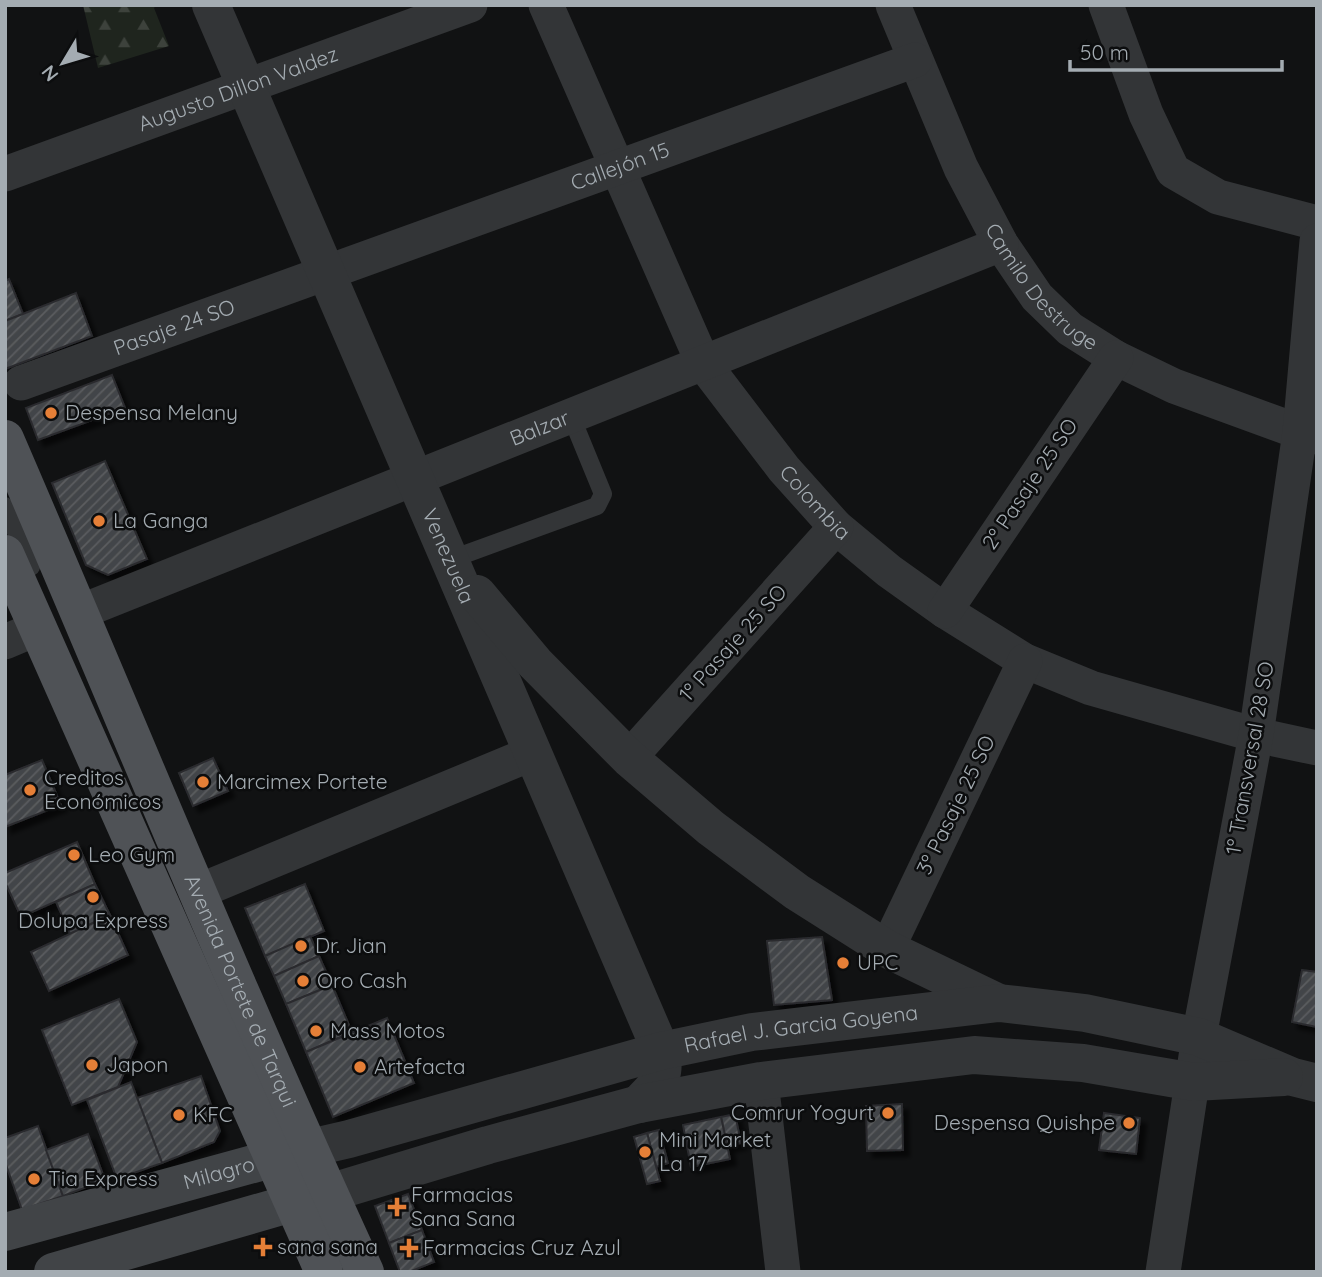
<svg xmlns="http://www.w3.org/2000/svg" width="1322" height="1277" font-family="Quicksand,sans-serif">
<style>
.forest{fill:url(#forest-firs)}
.building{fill:url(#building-hatch);stroke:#2b2c2f;stroke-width:2;filter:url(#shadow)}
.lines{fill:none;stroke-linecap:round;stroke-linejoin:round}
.service{stroke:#333537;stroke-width:18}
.minor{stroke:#333537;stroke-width:35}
.tertiary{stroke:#333537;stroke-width:38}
.secondary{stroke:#414447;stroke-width:38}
.primary{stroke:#4f5256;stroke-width:38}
.poi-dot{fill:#e57f37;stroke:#0c0d0e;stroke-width:2.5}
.labels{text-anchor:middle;stroke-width:5;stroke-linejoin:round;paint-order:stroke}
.street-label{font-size:21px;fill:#a4acb2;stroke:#0c0d0e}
.poi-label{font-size:21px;fill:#a4acb2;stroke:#0c0d0e;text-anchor:start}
</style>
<defs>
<pattern id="forest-firs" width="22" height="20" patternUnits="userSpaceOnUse" patternTransform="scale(1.75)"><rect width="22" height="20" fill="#1f251e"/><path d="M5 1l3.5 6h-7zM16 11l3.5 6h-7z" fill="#3d423c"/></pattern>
<pattern id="building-hatch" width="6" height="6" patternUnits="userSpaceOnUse" patternTransform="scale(1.75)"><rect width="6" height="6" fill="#434548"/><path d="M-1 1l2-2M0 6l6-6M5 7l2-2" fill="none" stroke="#5b5d60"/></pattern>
<filter id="shadow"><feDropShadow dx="6" dy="6" stdDeviation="2" flood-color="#0009"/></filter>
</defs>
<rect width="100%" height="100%" fill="#111213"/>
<polygon class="forest" points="83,5 156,5 154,8 169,46 98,68"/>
<g class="building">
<polygon points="9,279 23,314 5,321 5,281"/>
<polygon points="76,293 92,336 5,369 5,321"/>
<polygon points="112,375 125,408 38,440 26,408"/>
<polygon points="105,461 147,559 108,575 86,565 52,483"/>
<polygon points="213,758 228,791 193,806 179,773"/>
<polygon points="42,760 61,805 5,827 5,775"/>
<polygon points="77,842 95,884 21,917 5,882 5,873"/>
<polygon points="95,884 110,915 70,934 56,902"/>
<polygon points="305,884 324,931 265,956 245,908"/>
<polygon points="110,915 128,955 49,991 31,952"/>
<polygon points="310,936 319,956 274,976 265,956"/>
<polygon points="822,937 832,1000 774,1005 767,941"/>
<polygon points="319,956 332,985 286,1004 274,976"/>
<polygon points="1302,970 1317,972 1317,1027 1292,1022"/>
<polygon points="332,985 352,1032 306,1052 286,1004"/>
<polygon points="119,999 137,1042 118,1087 72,1105 42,1030"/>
<polygon points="387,1018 414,1083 333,1117 306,1052"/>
<polygon points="201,1076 220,1131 214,1142 162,1163 137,1098"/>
<polygon points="131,1082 162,1163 117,1179 87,1100"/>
<polygon points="902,1104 903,1150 867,1151 866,1106"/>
<polygon points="1104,1113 1140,1118 1136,1154 1099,1150"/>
<polygon points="735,1114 741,1143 727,1146 721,1117"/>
<polygon points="721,1117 730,1159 691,1167 683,1125"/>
<polygon points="38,1126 63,1196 22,1210 5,1162 5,1138"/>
<polygon points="659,1130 668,1163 656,1167 647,1133"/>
<polygon points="647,1133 660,1181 647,1184 634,1137"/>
<polygon points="88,1134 105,1180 63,1196 46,1150"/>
<polygon points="408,1194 422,1230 389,1243 375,1206"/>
<polygon points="422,1230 434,1262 409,1272 400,1272 389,1243"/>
</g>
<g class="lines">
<g class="service">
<polyline points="5,506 31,567"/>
<polyline points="449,560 597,506 603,494 571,416"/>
</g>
<g class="minor">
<path id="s1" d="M546,5L703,363L784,469L836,527L889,571L945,611L1025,661L1091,688L1256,735L1317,748"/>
<path id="s2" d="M893,5L961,168L1001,244L1037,297L1070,329L1116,358L1174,386L1300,432L1317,437"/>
<polyline points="1106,5 1146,114 1173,171 1218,197 1317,223"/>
<path id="s3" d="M5,174L470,5"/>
<path id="s4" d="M21,383L915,60"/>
<polyline points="945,611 1116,358"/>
<path id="s5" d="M80,612L1001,244"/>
<polyline points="5,642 38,628"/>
<polyline points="629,758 836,527"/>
<polyline points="197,892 533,753"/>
<polyline points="887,949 1025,661"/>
<polyline points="761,1081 783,1272"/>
<polyline points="1163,1272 1199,1037 1256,735 1300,432 1317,241"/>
</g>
<g class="tertiary">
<path id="s6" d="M211,5L661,1051C667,1079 657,1084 639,1104"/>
<polyline points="477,594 535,663 629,758 711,828 797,892 887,949 999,1003"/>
<path id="s7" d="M310,1148L349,1139L661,1051L752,1032L999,1003L1085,1013L1199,1037L1293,1077L1317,1083"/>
<polyline points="329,1193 488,1145 639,1104 761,1081 974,1055 1083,1063 1194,1082 1284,1077"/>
</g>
<g class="secondary">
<path id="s8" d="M5,1232L304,1150"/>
<polyline points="53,1272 323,1194"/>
</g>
<g class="primary">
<path id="s9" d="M5,439C125,717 238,997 365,1272"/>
<polyline points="5,554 324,1272"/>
</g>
</g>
<g class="poi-dot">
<circle cx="51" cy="413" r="7"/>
<circle cx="99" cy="521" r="7"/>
<circle cx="203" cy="782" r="7"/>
<circle cx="30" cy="790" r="7"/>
<circle cx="74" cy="855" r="7"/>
<circle cx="93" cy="897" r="7"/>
<circle cx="301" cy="946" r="7"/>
<circle cx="843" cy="963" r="7"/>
<circle cx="303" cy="981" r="7"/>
<circle cx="316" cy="1031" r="7"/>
<circle cx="92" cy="1065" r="7"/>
<circle cx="360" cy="1067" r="7"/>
<circle cx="888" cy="1113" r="7"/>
<circle cx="179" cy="1115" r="7"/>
<circle cx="1129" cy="1123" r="7"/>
<circle cx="645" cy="1152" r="7"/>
<circle cx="34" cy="1179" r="7"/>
<path d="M393.5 1196.5h7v7h7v7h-7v7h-7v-7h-7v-7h7z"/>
<path d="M259.5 1236.5h7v7h7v7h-7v7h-7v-7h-7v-7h7z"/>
<path d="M405.5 1237.5h7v7h7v7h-7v7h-7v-7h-7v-7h7z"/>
</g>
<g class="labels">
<g class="street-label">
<text dy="7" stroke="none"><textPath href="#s3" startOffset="248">Augusto Dillon Valdez</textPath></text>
<text dy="7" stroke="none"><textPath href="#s4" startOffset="637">Callejón 15</textPath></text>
<text dy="7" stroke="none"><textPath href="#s2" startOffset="322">Camilo Destruge</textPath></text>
<text dy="7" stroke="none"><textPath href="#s4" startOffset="163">Pasaje 24 SO</textPath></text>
<text dy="7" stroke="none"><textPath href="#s5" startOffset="495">Balzar</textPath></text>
<text transform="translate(1030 484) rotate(-56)" y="7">2º Pasaje 25 SO</text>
<text dy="7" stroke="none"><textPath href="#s1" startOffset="570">Colombia</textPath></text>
<text dy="7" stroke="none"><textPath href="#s6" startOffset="600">Venezuela</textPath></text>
<text transform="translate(733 643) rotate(-48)" y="7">1º Pasaje 25 SO</text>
<text transform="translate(1250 758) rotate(-80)" y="7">1º Transversal 28 SO</text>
<text transform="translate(956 805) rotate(-64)" y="7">3º Pasaje 25 SO</text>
<text dy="7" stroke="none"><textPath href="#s9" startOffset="600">Avenida Portete de Tarqui</textPath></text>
<text dy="7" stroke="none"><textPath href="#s7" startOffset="506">Rafael J. Garcia Goyena</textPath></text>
<text dy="7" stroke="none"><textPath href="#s8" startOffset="222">Milagro</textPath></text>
</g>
<g class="poi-label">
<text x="65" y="420">Despensa Melany</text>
<text x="113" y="528">La Ganga</text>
<text x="44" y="785">Creditos<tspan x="44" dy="24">Económicos</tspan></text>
<text x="217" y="789">Marcimex Portete</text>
<text x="88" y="862">Leo Gym</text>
<text x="93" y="928" text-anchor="middle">Dolupa Express</text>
<text x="315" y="953">Dr. Jian</text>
<text x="857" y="970">UPC</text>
<text x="317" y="988">Oro Cash</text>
<text x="330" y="1038">Mass Motos</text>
<text x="106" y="1072">Japon</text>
<text x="374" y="1074">Artefacta</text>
<text x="874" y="1120" text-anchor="end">Comrur Yogurt</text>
<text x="193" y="1122">KFC</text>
<text x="1115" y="1130" text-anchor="end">Despensa Quishpe</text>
<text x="659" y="1147">Mini Market<tspan x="659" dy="24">La 17</tspan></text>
<text x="48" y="1186">Tia Express</text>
<text x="411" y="1202">Farmacias<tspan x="411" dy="24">Sana Sana</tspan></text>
<text x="277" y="1254">sana sana</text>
<text x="423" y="1255">Farmacias Cruz Azul</text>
</g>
</g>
<rect width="1322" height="1277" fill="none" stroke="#a4acb2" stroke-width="14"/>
<g transform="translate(63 63) rotate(232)" stroke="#0c0d0e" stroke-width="5" paint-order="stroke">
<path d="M0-5L12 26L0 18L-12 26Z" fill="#a4acb2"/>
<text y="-10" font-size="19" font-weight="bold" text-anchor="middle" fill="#a4acb2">N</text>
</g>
<path d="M1070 60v10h212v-10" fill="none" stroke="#a4acb2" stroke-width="3.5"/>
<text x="1080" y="60" font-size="21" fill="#a4acb2" stroke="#0c0d0e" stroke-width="5" paint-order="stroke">50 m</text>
</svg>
